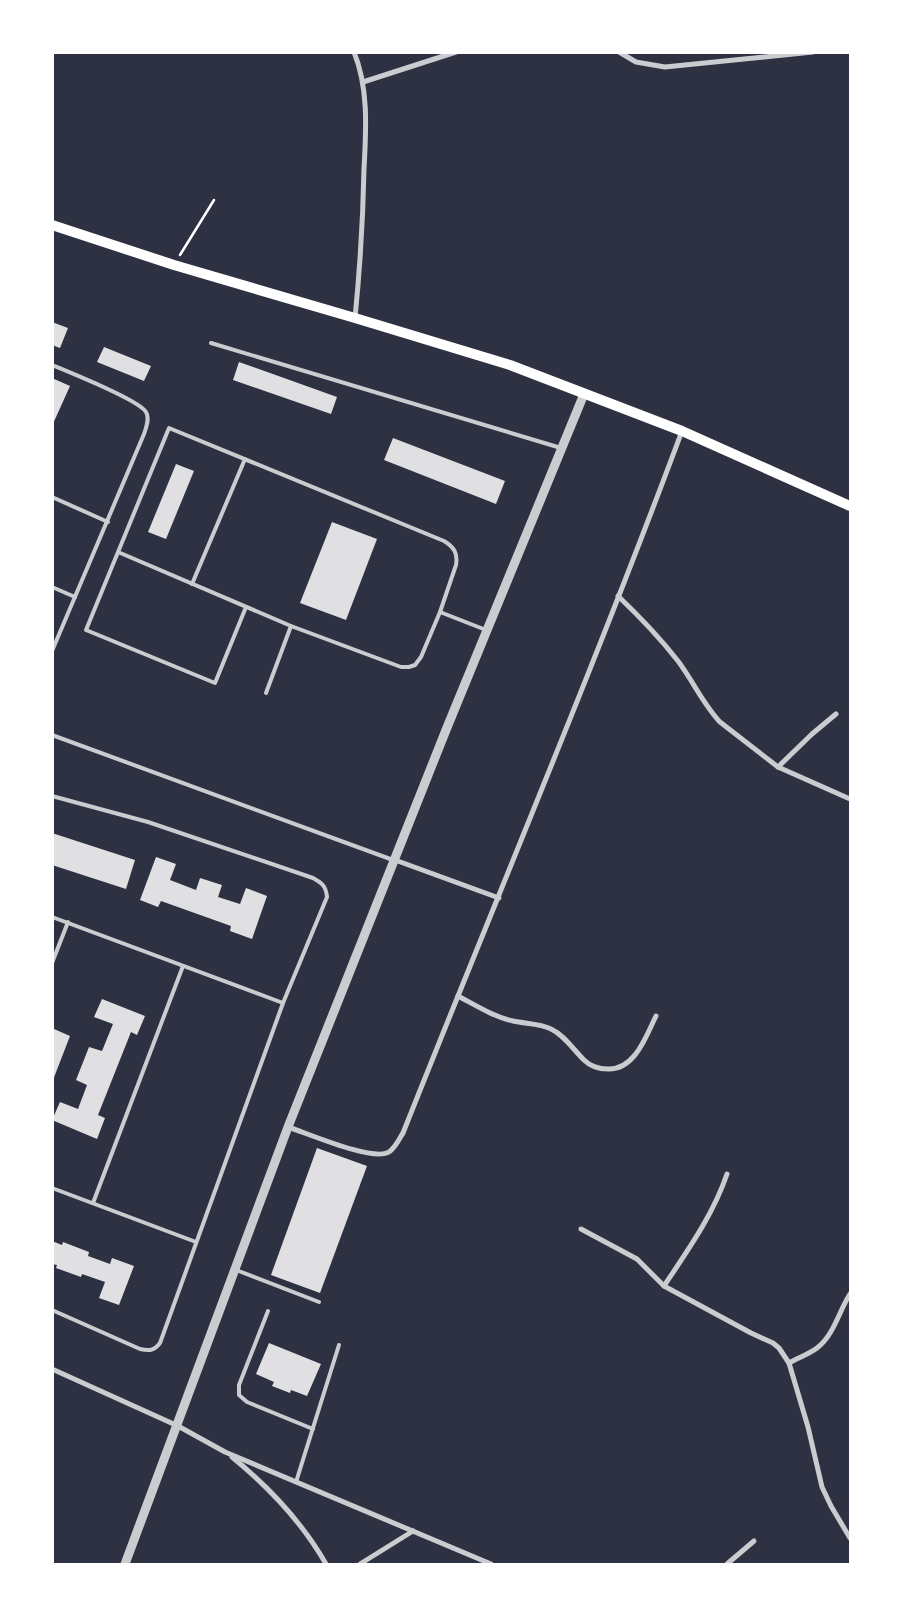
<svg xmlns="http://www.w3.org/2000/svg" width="903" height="1617" font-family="'Fira Sans Condensed',sans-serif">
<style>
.building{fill:#e0e0e3}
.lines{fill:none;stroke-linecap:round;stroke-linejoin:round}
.path{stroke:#fff;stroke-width:2.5}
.service{stroke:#caccd0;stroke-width:4}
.minor{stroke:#caccd0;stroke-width:5}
.tertiary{stroke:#caccd0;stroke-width:9}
.secondary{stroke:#fff;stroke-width:10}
</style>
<rect width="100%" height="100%" fill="#2d3142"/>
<g class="building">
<polygon points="52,322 68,328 60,348 52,345"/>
<polygon points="104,347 151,366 144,381 97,362"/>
<polygon points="239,362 337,397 331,414 233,380"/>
<polygon points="52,378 70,386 52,426"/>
<polygon points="393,438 505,481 496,504 384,460"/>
<polygon points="176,464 194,471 166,539 148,532"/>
<polygon points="332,522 377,539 346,620 300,603"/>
<polygon points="52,833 135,860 126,889 52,865"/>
<polygon points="156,857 176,864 170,880 196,890 200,878 222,885 218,897 240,904 246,888 267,896 252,939 230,931 231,926 161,901 158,907 140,900"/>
<polygon points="102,999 145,1016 137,1035 131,1032 98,1115 105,1118 97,1139 52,1120 60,1102 78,1109 87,1085 76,1080 89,1047 102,1051 113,1024 94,1017"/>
<polygon points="54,1029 70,1036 53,1080 52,1033"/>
<polygon points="317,1148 367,1166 320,1293 271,1275"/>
<polygon points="52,1241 62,1245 63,1242 89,1252 88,1256 110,1264 112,1258 134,1266 119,1305 99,1298 105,1282 82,1274 81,1277 56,1268 57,1265 52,1264"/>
<polygon points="269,1343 321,1364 307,1396 291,1390 290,1393 272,1386 274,1382 256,1374"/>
</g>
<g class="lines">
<polyline class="path" points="180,255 214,200"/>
<g class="service">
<polyline points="211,343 561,448"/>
<path d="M52,365C69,372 139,400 146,412C150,418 146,428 144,434L52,651"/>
<polyline points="52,497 108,522"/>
<path d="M118,552L291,626L401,667H409L415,665L421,657L440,612L456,565C458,553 454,547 444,541L169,428L86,630L215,683L246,607"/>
<polyline points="192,584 245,459"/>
<polyline points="52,587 75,597"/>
<polyline points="440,612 486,630"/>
<polyline points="266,693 291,626"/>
<polyline points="52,735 393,860"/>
<path d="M52,796L148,822L313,878C322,883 326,886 327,897L283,1003L160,1343C154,1351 149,1351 140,1349L52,1310"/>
<polyline points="52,917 283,1003"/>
<polyline points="52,963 68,922"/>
<polyline points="52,1188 196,1242"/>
<polyline points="93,1203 183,966"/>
<polyline points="236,1270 319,1302"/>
<polyline points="268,1311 239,1385 239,1395 247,1402 313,1429"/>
<polyline points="296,1482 339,1345"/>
</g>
<g class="minor">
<path d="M354,52C369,89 366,131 364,169C363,219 360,268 355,318"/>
<polyline points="619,52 636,62 665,67 813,52"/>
<polyline points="363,82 456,52"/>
<path d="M618,596C639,616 660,638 678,661C693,681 703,704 720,722L778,767L850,799"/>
<polyline points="778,767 812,734 836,714"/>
<polyline points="395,860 499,898"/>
<path d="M458,996C475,1005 494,1017 513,1021C526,1024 539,1023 551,1029C564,1035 573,1049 584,1060C590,1066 599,1069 608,1069C635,1070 646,1036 656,1016"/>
<path d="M288,1127C307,1133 373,1162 389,1152C396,1147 399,1139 403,1133C496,899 594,667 682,431"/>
<polyline points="581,1229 637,1259 664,1286 751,1333 773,1343 779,1348 789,1363 808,1427 822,1487 831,1506 850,1538"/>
<path d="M664,1286C688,1250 713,1215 727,1174"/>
<path d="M789,1363C798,1358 809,1354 817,1348C834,1335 839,1311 850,1294"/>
<polyline points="52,1369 178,1426 225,1452 491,1564"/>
<path d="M232,1457C270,1488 302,1522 326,1564"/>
<polyline points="360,1564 413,1531"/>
<polyline points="727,1564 754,1541"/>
</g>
<polyline class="tertiary" points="125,1564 288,1127 446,730 584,394"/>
<polyline class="secondary" points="52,225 174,265 355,318 510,365 682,431 850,506"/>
</g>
<rect width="903" height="1617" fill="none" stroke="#ffffff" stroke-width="108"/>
</svg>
